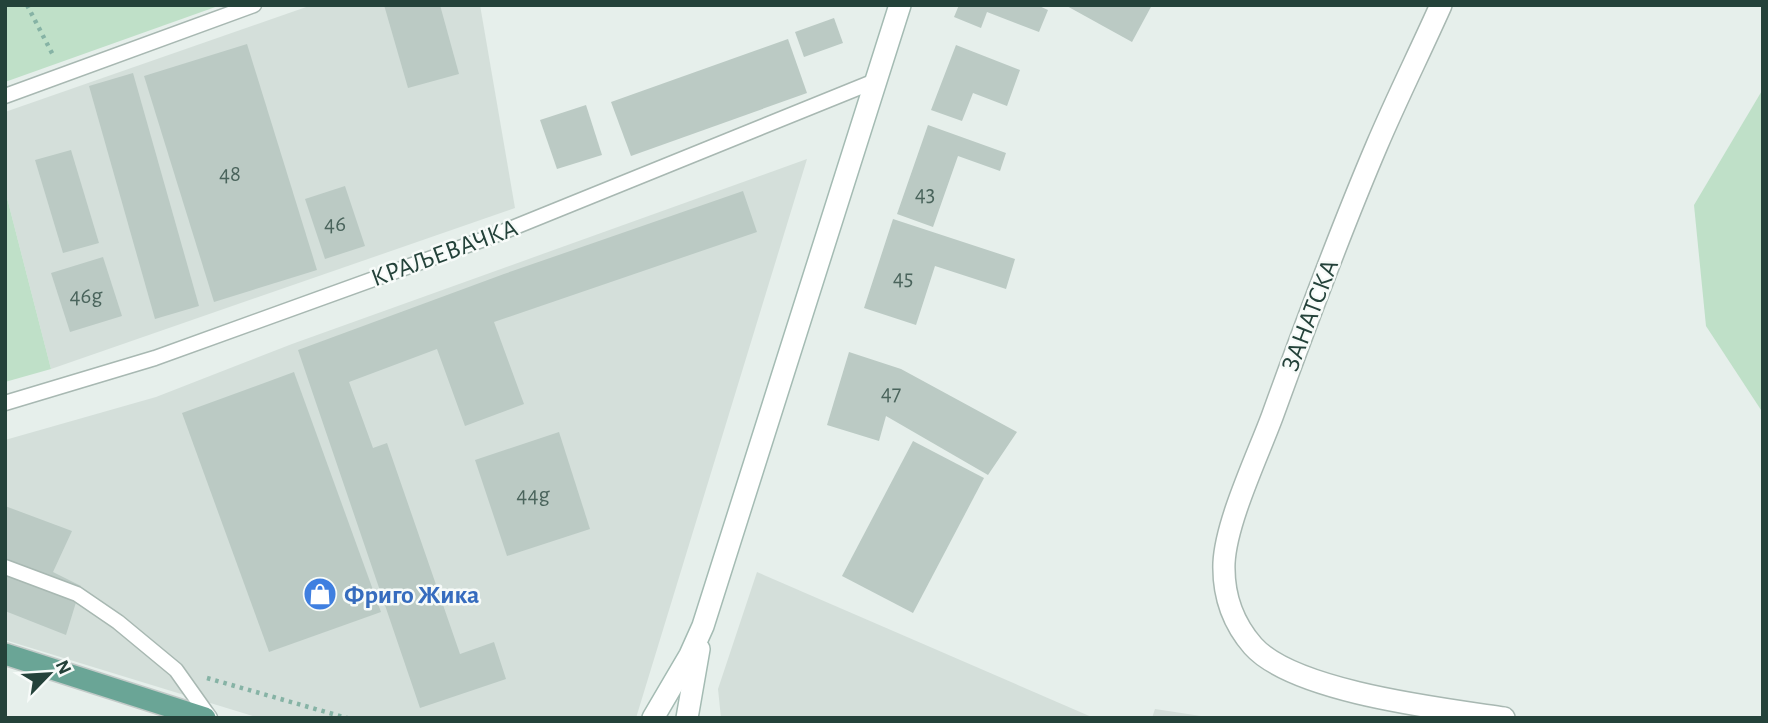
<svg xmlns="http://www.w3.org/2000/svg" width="1768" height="723" font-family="'Alegreya Sans',sans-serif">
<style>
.built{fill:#d4dfda}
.green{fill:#bfe0c8}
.building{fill:#bbcac4}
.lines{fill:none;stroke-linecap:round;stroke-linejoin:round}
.lane-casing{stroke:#a8b8b2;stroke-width:17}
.street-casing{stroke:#a8b8b2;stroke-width:24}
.secondary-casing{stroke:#a4bbb3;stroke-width:24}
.primary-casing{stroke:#c2cac8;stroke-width:24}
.path{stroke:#86b3a5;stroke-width:4.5;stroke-dasharray:3.5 5;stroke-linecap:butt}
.lane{stroke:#fff;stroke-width:14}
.street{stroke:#fff;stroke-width:21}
.secondary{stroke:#fff;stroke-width:21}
.primary{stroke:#6aa596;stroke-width:21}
.labels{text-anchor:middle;stroke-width:5;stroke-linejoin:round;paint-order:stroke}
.number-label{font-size:23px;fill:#4a645c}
.street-label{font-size:26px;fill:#24423a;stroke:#f7fbf9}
.shop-label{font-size:26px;font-weight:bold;fill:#366cbe;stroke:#f7fbf9;text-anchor:start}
</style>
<rect width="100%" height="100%" fill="#e6efeb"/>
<g class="built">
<polygon points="312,5 480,5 515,208 51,369 5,190 5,112"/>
<polygon points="807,159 636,718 259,718 5,640 5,440 156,397 292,344"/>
<polygon points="757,572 1094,718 721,718 718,689"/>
<polygon points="1155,709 1214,718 1152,718"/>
</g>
<g class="green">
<polygon points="5,5 221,5 5,82"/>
<polygon points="1763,89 1763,413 1706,326 1694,205"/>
<polygon points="5,190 51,369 5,382"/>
</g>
<g class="building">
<polygon points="384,5 440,5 459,74 408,88"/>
<polygon points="959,5 1037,5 1048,10 1039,32 987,12 981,28 954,17"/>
<polygon points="1065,5 1152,5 1132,42"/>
<polygon points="834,18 843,43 804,57 795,32"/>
<polygon points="788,39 807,93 631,156 611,102"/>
<polygon points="247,44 317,270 214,302 144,76"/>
<polygon points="956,45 1020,70 1007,106 973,93 962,121 931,110"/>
<polygon points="133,73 199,306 155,319 89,86"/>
<polygon points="586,105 602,155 557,169 540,120"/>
<polygon points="928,125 1006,153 1000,171 958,156 933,227 897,214"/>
<polygon points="71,150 99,243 63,253 35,160"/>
<polygon points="345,186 365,246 325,259 305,199"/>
<polygon points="743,191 757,232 494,322 524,404 465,426 437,349 349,382 373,448 387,443 460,654 494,642 506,679 420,708 298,350 504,274"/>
<polygon points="893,219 1015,259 1006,289 935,266 916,325 864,308"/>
<polygon points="103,257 122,316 70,332 51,273"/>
<polygon points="849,352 901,369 1017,432 988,475 886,416 879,441 827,425"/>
<polygon points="294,372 381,612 269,652 182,413"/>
<polygon points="559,432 590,529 507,556 475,460"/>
<polygon points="913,441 984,478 913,613 842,576"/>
<polygon points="5,506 72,531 53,572 81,586 66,635 5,611"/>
</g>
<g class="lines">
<defs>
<g id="lane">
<polyline points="5,96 254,5"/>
<polyline points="5,403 155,358 490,237 875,81"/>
<polyline points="5,567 77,594 118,622 176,670 210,718"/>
</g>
<path id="street" d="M1441,5C1420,52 1397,98 1377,145C1339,234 1305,326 1272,417C1257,457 1226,522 1224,563C1223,594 1233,623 1253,646C1294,692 1443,709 1504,718"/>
<g id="secondary">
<polyline points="653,718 690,655 703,626 900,5"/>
<polyline points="687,718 699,649"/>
</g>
<polyline id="primary" points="5,654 205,718"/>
</defs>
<use href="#lane" class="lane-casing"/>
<use href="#street" class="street-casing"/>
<use href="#secondary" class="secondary-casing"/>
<use href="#primary" class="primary-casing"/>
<g class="path">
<polyline points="27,5 54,57"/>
<polyline points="207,678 347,718"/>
</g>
<use href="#lane" class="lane"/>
<use href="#street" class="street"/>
<use href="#secondary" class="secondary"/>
<use href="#primary" class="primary"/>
</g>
<defs>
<symbol id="shop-disc" viewBox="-11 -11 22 22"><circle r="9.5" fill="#3f7fe0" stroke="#f7fbf9"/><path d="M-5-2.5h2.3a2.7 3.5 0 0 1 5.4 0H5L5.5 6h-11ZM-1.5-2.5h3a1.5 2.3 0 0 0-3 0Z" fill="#fff"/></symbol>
</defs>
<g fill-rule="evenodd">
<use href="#shop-disc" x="301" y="575" width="38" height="38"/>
</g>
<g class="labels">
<g class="number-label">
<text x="230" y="181">48</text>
<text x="925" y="201">43</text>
<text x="335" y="231">46</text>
<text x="903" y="285">45</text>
<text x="86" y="303">46g</text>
<text x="891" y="400">47</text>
<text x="533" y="502">44g</text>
</g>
<g class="street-label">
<text transform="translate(444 252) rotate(-20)" y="9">КРАЉЕВАЧКА</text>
<text transform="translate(1309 315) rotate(-69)" y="9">ЗАНАТСКА</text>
</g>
<g class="shop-label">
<text x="344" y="603">Фриго Жика</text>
</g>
</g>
<rect width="1768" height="723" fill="none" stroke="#24423a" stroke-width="14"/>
<g transform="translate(49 674) rotate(65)" stroke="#f7fbf9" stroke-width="5" paint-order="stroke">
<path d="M0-5L12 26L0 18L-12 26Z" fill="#24423a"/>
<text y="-10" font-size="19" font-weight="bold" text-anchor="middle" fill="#24423a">N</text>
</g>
</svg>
